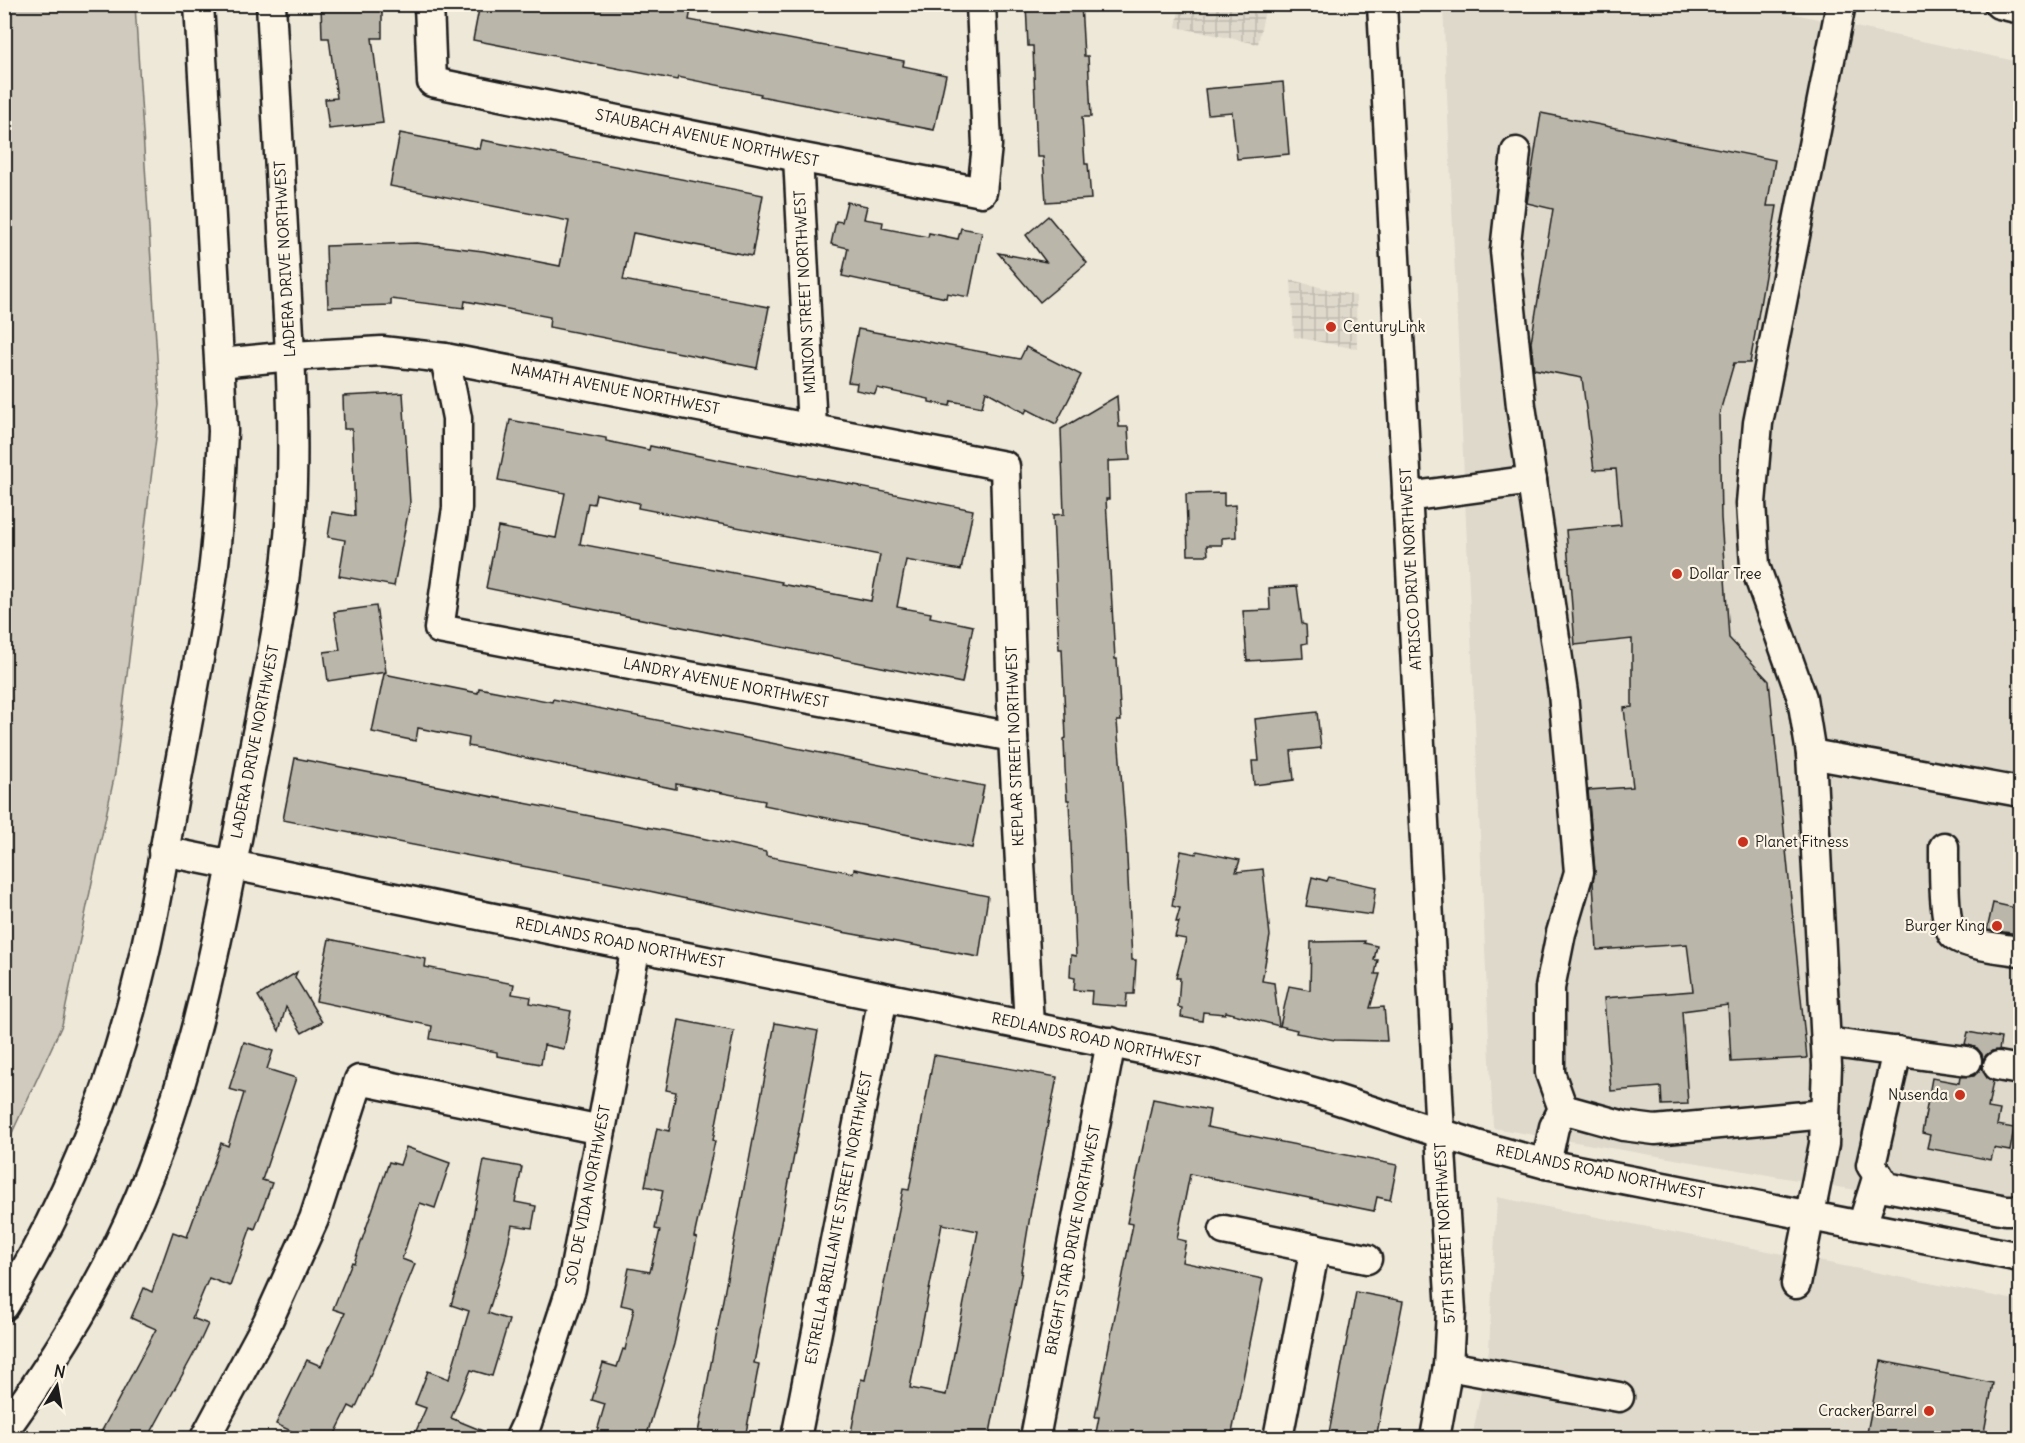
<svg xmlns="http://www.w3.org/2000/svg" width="2025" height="1443" font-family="Delius,sans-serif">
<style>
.built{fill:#ded9cb}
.industrial{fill:url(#industrial-grid)}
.green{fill:#cfcabd;stroke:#76736c;stroke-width:1.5}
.building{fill:#bab6aa;stroke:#1c1c1c;stroke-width:1.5;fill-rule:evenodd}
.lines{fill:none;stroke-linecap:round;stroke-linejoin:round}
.minor-casing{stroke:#1c1c1c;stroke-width:33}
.minor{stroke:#fcf5e5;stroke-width:28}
.poi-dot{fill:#c8321e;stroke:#fcf5e5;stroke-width:2}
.labels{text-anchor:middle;stroke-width:4.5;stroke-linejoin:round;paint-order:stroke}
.street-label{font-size:15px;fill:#1c1c1c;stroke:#fcf5e5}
.poi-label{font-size:15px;fill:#1c1c1c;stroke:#fcf5e5;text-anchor:start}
</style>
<defs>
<pattern id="industrial-grid" width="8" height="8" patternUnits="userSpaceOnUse" patternTransform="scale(1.5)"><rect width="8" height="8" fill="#ded9cb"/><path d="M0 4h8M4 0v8" fill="none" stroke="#bebaae"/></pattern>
</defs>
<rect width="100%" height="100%" fill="#eee8d9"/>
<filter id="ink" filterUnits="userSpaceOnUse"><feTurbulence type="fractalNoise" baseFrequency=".0167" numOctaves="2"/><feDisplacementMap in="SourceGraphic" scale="12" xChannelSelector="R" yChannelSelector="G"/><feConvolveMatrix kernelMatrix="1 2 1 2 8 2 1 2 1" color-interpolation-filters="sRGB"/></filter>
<g filter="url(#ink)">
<g class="built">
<polygon points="1443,5 1752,5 2020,62 2020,1218 1493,1128"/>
<polygon points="1497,1197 2020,1301 2020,1438 1472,1438 1489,1349"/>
</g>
<g class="industrial">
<polygon points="1180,5 1266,5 1258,44 1176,27"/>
<polygon points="1291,280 1356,296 1357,349 1294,337"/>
</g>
<polygon class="green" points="5,4 135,5 160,405 115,773 62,1025 5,1148"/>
<g class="building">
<polygon points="321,4 382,4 382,38 372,38 383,123 329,129 325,99 337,98 329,38 322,38"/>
<polygon points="480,4 692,4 689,20 904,61 903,66 946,75 934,130 760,96 761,94 678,77 677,80 473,40"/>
<polygon points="1026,4 1081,4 1084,56 1088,56 1091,117 1082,117 1085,164 1088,164 1091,199 1046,202 1043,157 1037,157 1033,46 1028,46"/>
<polygon points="1283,82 1289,154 1237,159 1232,112 1208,114 1205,89"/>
<polygon points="1541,113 1775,160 1767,206 1777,206 1750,363 1734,363 1719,415 1721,518 1729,638 1769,681 1807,1058 1731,1062 1728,1005 1682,1011 1688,1104 1662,1105 1661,1087 1611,1091 1604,998 1693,991 1687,944 1597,950 1593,882 1595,871 1588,790 1633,787 1624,708 1632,707 1632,639 1575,645 1566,530 1621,525 1616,469 1594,470 1582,378 1534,369 1531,342 1553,209 1527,203"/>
<polygon points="400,133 480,149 482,140 763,195 752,256 633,233 623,280 769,307 757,368 549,327 550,317 465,301 464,308 391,299 391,305 328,307 326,246 417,243 483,251 560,266 569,221 390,186"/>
<polygon points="847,202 867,206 864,219 883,222 882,228 928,237 929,233 958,239 961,228 982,232 969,297 947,293 946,298 842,276 848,248 831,244 836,221 842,222"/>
<polygon points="1048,216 1087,263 1040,302 998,253 1046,262 1026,235"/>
<polygon points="858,329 1020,359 1026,347 1081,375 1056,424 1027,409 1025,413 986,391 982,407 951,401 950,406 929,402 929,399 877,388 875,394 856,390 857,383 848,382"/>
<polygon points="403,393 410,503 394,586 339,576 345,540 328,537 332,512 355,516 352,429 344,429 343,396"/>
<polygon points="1117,396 1119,427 1128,427 1130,460 1108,461 1109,499 1106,499 1115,659 1117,659 1120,707 1121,721 1117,721 1126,838 1132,960 1136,960 1134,994 1127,994 1126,1007 1091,1004 1092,991 1074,990 1075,978 1070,977 1071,955 1076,956 1069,800 1067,800 1065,768 1064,739 1066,738 1062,649 1059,649 1053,515 1064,514 1061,429"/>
<path d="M510,420L606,438V441L649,450L650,446L798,476L799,475L860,486V487L973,510L961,570L906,560L897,607L931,613L930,617L973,626L962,683L486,588L498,527L556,538L565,493L498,480ZM596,494L639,503L638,508L880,555L871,601L781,584L782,582L580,544L588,503L594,504Z"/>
<polygon points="1224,493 1224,506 1235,505 1236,537 1222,538 1222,545 1207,545 1208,555 1188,555 1186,494"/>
<polygon points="1297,586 1302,624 1306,625 1307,643 1302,644 1303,658 1247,661 1243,611 1270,610 1269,588"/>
<polygon points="376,606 386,672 328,681 324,652 340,650 334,612"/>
<polygon points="384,674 478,693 479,688 552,702 553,699 984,786 972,848 764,805 765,801 676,784 676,789 468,746 469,738 418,728 416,741 372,732"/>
<polygon points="1317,712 1321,748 1291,751 1294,780 1254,785 1252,761 1259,761 1255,719"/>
<polygon points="295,758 692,836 766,852 766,856 853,873 854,869 988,896 979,957 842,932 621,885 283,820"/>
<polygon points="1181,851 1196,854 1197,851 1240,860 1236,872 1263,869 1270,936 1262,981 1274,983 1279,1026 1226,1012 1225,1014 1203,1012 1202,1021 1181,1017 1182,1008 1178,1007 1180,978 1176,978 1186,939 1175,937 1179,922 1176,922 1180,908 1172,906"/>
<polygon points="1312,877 1327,881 1329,877 1376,887 1372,915 1306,906"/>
<polygon points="1993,903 2020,909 2020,934 1987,930"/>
<polygon points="329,939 426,959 425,967 514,984 512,994 531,997 530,1003 571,1011 564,1049 544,1045 541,1064 497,1056 497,1052 430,1039 432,1026 316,1001"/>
<polygon points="1365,941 1364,943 1377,946 1374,960 1378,960 1375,974 1380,974 1370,1008 1384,1007 1387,1041 1335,1040 1296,1033 1297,1030 1280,1026 1289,986 1310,990 1311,942"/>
<polygon points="297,972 295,977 322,1022 302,1033 286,1007 279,1031 258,996"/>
<polygon points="679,1020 734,1031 713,1140 715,1141 694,1237 697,1238 674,1344 646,1438 595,1438 605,1404 592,1400 603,1363 617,1367 623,1349 625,1350 634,1308 621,1305 629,1268 650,1272 660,1230 655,1229 663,1190 645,1186 657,1128 669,1131 676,1092 666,1090"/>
<polygon points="775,1023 818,1031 754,1363 759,1364 745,1438 697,1438"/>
<polygon points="1968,1032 2001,1038 1999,1050 1992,1051 1986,1055 1983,1060 1982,1054 1977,1048 1965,1044"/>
<polygon points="244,1042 273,1051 267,1069 296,1078 262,1180 272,1183 255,1229 251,1227 230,1286 209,1278 192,1318 208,1324 198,1346 148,1438 98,1438 156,1329 131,1318 144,1288 152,1292 173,1232 187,1237 221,1143 228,1146 244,1093 229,1089"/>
<path d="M934,1055L1057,1077L1031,1210L1021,1271H1022L989,1438H850L861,1379L865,1380L903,1189L909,1190ZM942,1224L978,1231L946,1395L910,1388Z"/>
<polygon points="1982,1067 1987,1078 1993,1081 1988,1108 2000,1110 1997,1125 2014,1128 2010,1151 1994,1148 1991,1160 1927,1148 1930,1135 1922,1133 1932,1078 1959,1083 1960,1077 1974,1076"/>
<polygon points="1153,1099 1210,1110 1207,1127 1397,1165 1390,1200 1377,1197 1374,1211 1190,1174 1177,1239 1186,1241 1182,1262 1263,1279 1231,1438 1095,1438 1099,1417 1095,1417 1133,1224 1127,1223"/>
<polygon points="406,1147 450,1163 435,1208 420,1203 402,1259 415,1264 371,1374 355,1409 349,1406 333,1438 306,1438 276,1424 307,1360 321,1366 345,1313 333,1309 352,1262 354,1263 389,1162 400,1165"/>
<polygon points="484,1160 522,1167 515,1202 536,1206 532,1228 512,1225 505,1259 488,1313 509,1320 492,1376 471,1370 451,1418 500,1438 413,1438 426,1408 415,1404 428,1371 449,1379 469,1311 451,1305 465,1258"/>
<polygon points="1356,1292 1403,1301 1376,1438 1328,1438"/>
<polygon points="1881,1361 1993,1383 1983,1438 1866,1438"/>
</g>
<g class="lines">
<defs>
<g id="minor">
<polyline points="429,4 432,82 798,157 982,192 987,145 981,4"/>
<polyline points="1382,4 1440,1134 1451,1311 1448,1366 1435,1438"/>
<polyline points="1999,4 2020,9"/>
<polyline points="1516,152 1505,251 1521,406 1563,693 1579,872 1561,933 1550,988 1550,1073 1563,1109 1554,1127 1546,1164"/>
<polyline points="798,157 812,427"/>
<polyline points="445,358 457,418 457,508 439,629 1013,737"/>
<polyline points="220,363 291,356 382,351 445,358 1005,466 1013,737 1029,1025"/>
<polyline points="1407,497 1532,480"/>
<polyline points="1811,754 2020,792"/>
<path d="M1944,847C1944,865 1943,922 1953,934C1963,945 2005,949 2020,951"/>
<polyline points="163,851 1205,1062 1320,1094 1480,1146 1546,1164 2020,1257"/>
<polyline points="1826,1042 1967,1061"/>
<polyline points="1897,1051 1871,1165 1886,1187 2006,1210 2020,1210"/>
<polyline points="1998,1066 2020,1070"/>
<polyline points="1563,1109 1624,1126 1655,1130 1825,1114"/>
<polyline points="1862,1226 1878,1175"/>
<polyline points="1224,1230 1367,1259"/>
<polyline points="1796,1284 1824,1144 1827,1066 1811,754 1802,698 1755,566 1751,503 1758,423 1841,4"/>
<path d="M4,1306C68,1202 113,1087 141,968C156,908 165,845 176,784C189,713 203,643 213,572C219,525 221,478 223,431L199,4"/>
<polyline points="1448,1366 1619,1397"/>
<path d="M4,1431C46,1372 85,1312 117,1247C190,1100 219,935 249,775C265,688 286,600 291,510C295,428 290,347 285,265C281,178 276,91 271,4"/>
<polyline points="205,1438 267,1323 314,1219 359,1080 601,1130"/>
<polyline points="520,1438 527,1423 571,1289 636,946"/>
<polyline points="796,1438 883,997"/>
<polyline points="1035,1438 1111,1042"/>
<polyline points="1278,1438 1315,1248"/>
</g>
</defs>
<use href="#minor" class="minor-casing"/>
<use href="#minor" class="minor"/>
</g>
</g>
<g class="poi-dot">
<circle cx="1331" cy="327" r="6"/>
<circle cx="1677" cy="574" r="6"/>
<circle cx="1743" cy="842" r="6"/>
<circle cx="1997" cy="926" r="6"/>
<circle cx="1960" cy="1095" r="6"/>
<circle cx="1929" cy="1411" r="6"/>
</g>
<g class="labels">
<g class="street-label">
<text transform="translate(707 138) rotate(12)" y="5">STAUBACH AVENUE NORTHWEST</text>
<text transform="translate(285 259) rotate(-93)" y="5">LADERA DRIVE NORTHWEST</text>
<text transform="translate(805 292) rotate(-93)" y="5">MINION STREET NORTHWEST</text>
<text transform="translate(615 389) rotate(11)" y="5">NAMATH AVENUE NORTHWEST</text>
<text transform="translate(1411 569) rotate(-93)" y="5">ATRISCO DRIVE NORTHWEST</text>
<text transform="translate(726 683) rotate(11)" y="5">LANDRY AVENUE NORTHWEST</text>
<text transform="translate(255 742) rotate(-79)" y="5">LADERA DRIVE NORTHWEST</text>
<text transform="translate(1015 746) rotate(-92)" y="5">KEPLAR STREET NORTHWEST</text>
<text transform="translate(620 943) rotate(11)" y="5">REDLANDS ROAD NORTHWEST</text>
<text transform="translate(1096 1040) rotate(12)" y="5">REDLANDS ROAD NORTHWEST</text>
<text transform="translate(1600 1172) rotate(12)" y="5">REDLANDS ROAD NORTHWEST</text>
<text transform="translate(588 1195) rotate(-79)" y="5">SOL DE VIDA NORTHWEST</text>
<text transform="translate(839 1218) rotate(-79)" y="5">ESTRELLA BRILLANTE STREET NORTHWEST</text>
<text transform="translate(1445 1233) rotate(-93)" y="5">57TH STREET NORTHWEST</text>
<text transform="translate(1073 1240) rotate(-79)" y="5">BRIGHT STAR DRIVE NORTHWEST</text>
</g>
<g class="poi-label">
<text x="1343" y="332">CenturyLink</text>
<text x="1689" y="579">Dollar Tree</text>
<text x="1755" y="847">Planet Fitness</text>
<text x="1985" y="931" text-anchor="end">Burger King</text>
<text x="1948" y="1100" text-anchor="end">Nusenda</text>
<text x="1917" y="1416" text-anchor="end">Cracker Barrel</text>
</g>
</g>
<rect width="2025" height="1443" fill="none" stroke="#fcf5e5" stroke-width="24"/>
<rect x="12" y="12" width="2001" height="1419" fill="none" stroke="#1c1c1c" stroke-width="2" filter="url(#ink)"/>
<g transform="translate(57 1386) rotate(11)" stroke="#fcf5e5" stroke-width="4.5" paint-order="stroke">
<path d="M0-4.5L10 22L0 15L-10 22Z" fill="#1c1c1c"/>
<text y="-9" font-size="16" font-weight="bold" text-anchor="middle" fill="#1c1c1c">N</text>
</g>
</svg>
